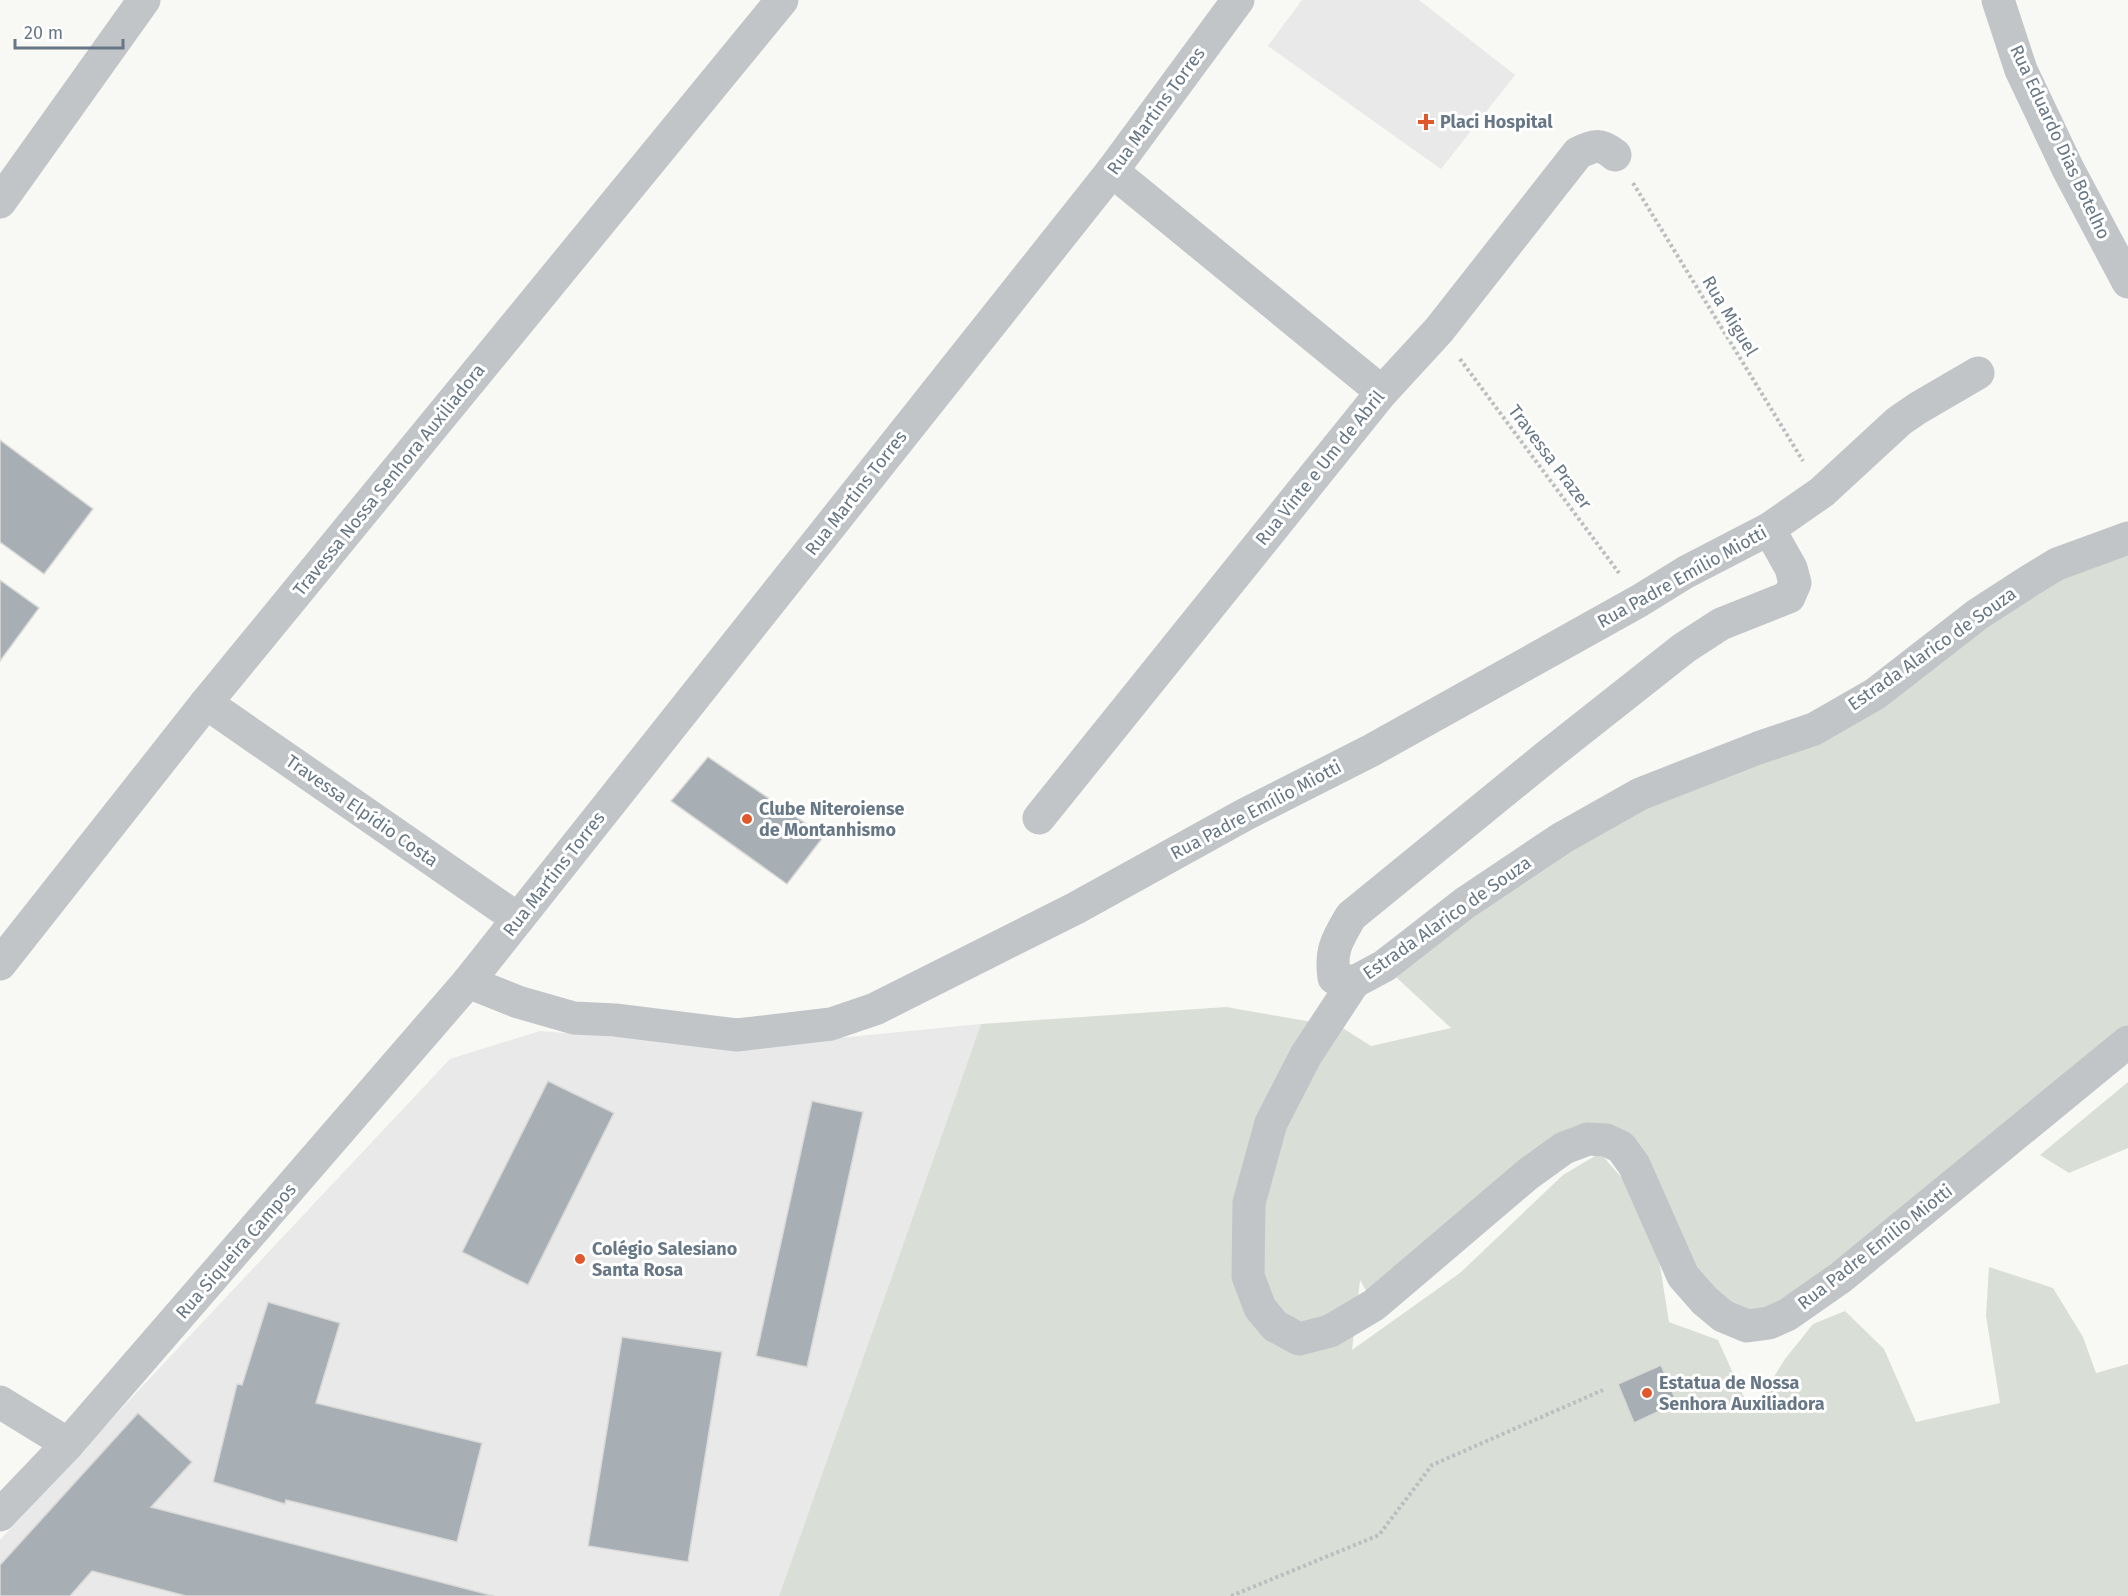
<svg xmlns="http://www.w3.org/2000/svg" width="2128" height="1596" font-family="'Fira Sans',sans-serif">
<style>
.built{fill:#e8e9e8}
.green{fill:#d9ded6}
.building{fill:#a7afb5;stroke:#d9d9d7;stroke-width:1.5}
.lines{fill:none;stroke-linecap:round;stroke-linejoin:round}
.path{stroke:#bbbec0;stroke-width:4;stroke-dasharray:3 3;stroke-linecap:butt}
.minor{stroke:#c1c5c8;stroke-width:33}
.poi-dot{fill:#e0592c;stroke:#fff;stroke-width:2}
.labels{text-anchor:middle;stroke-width:6;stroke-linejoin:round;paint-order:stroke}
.street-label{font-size:18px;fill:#677785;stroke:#fff}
.poi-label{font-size:18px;font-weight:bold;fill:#677785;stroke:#fff;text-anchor:start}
</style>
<rect width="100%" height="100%" fill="#f8f8f5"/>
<g class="built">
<polygon points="1302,0 1419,0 1515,75 1441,169 1268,46"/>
<polygon points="981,1024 779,1596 0,1596 0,1540 74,1459 450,1059 540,1031 746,1047"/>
</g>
<g class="green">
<polygon points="2128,538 2128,1042 1787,1315 1723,1316 1642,1184 1589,1139 1374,1305 1360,1280 1352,1350 1460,1273 1563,1175 1600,1153 1642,1201 1660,1266 1669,1322 1718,1340 1751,1413 1785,1359 1813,1324 1845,1311 1884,1349 1916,1422 2000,1403 1986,1316 1989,1267 2053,1288 2083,1337 2096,1373 2128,1364 2128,1596 779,1596 981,1024 1226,1007 1341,1027 1371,1046 1451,1028 1384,966 1465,903 1758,748"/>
<polygon points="2128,1082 2128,1148 2069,1173 2040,1155"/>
</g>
<g class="building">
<polygon points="0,440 93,509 44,574 0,542"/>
<polygon points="0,580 39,608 0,661"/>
<polygon points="708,757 824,836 787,884 671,801"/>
<polygon points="548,1081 614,1113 528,1285 462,1252"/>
<polygon points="812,1101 863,1112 807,1367 756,1356"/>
<polygon points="268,1302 340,1323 316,1403 482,1443 457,1542 286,1500 285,1504 213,1482 237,1384 242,1385"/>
<polygon points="622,1337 722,1352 688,1562 588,1546"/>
<polygon points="1661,1365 1677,1403 1634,1423 1618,1384"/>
<polygon points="138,1413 192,1462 151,1507 494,1596 186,1596 92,1571 70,1596 0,1596 0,1565"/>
</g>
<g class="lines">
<g class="path">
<polyline points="1633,183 1803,461"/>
<polyline points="1460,359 1619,573"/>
<polyline points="1231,1596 1379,1535 1432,1465 1603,1390"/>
</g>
<g class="minor">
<polyline points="1998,0 2021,70 2068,169 2128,282"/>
<polyline points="1112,171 1382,392"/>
<polyline points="0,202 144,0"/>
<path d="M1769,529L1791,568L1795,583L1789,597L1721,624L1684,648L1546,757L1351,916C1337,940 1330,950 1334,978L1354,982L1384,966L1465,903L1562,838L1640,794L1758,748L1814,729L1875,694L1978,614L2029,581L2057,564L2128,538"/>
<polyline points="206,703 518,919"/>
<path d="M1039,818L1382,392L1439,330L1578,153C1595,145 1600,143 1615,155"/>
<polyline points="0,964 206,703 782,0"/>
<polyline points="468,982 518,1002 574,1018 615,1020 737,1035 831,1024 875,1009 1076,908 1244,815 1372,750 1639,601 1686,572 1769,529 1822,492 1899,421 1918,408 1978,373"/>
<polyline points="1354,982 1306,1055 1271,1123 1249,1203 1248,1276 1260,1308 1275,1326 1299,1339 1330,1331 1374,1305 1528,1174 1564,1148 1588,1139 1606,1140 1621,1147 1634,1165 1683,1276 1705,1301 1723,1316 1747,1326 1769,1323 1787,1315 1840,1278 2128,1042"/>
<polyline points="0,1402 68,1444"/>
<polyline points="0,1515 68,1444 468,982 1112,171 1238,0"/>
</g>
</g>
<g class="poi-dot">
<path d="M1423 113h6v6h6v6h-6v6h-6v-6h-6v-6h6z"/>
<circle cx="747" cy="819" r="6"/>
<circle cx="580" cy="1259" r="6"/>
<circle cx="1647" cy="1393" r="6"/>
</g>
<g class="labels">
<g class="street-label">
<text transform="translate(1156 111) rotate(-54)" y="6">Rua Martins Torres</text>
<text transform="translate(2060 142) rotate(65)" y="6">Rua Eduardo Dias Botelho</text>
<text transform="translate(1730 316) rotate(59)" y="6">Rua Miguel</text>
<text transform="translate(1550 457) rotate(53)" y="6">Travessa Prazer</text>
<text transform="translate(1320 468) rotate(-51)" y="6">Rua Vinte e Um de Abril</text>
<text transform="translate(389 480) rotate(-51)" y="6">Travessa Nossa Senhora Auxiliadora</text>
<text transform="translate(856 493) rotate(-52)" y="6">Rua Martins Torres</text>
<text transform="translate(1682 577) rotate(-29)" y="6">Rua Padre Emílio Miotti</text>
<text transform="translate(1932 649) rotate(-35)" y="6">Estrada Alarico de Souza</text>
<text transform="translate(1256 810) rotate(-28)" y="6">Rua Padre Emílio Miotti</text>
<text transform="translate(362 811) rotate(35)" y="6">Travessa Elpídio Costa</text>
<text transform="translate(554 874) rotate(-52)" y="6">Rua Martins Torres</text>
<text transform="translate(1447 918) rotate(-35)" y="6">Estrada Alarico de Souza</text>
<text transform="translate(1875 1247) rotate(-38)" y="6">Rua Padre Emílio Miotti</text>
<text transform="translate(236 1251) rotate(-49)" y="6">Rua Siqueira Campos</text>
</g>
<g class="poi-label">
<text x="1440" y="128">Placi Hospital</text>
<text x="759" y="815">Clube Niteroiense<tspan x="759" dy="21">de Montanhismo</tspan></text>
<text x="592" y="1255">Colégio Salesiano<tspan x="592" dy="21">Santa Rosa</tspan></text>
<text x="1659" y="1389">Estatua de Nossa<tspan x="1659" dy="21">Senhora Auxiliadora</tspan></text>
</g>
</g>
<path d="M15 39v9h108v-9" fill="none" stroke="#677785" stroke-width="3"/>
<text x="24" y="39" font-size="18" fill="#677785" stroke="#ffffff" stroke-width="4.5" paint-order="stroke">20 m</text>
</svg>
